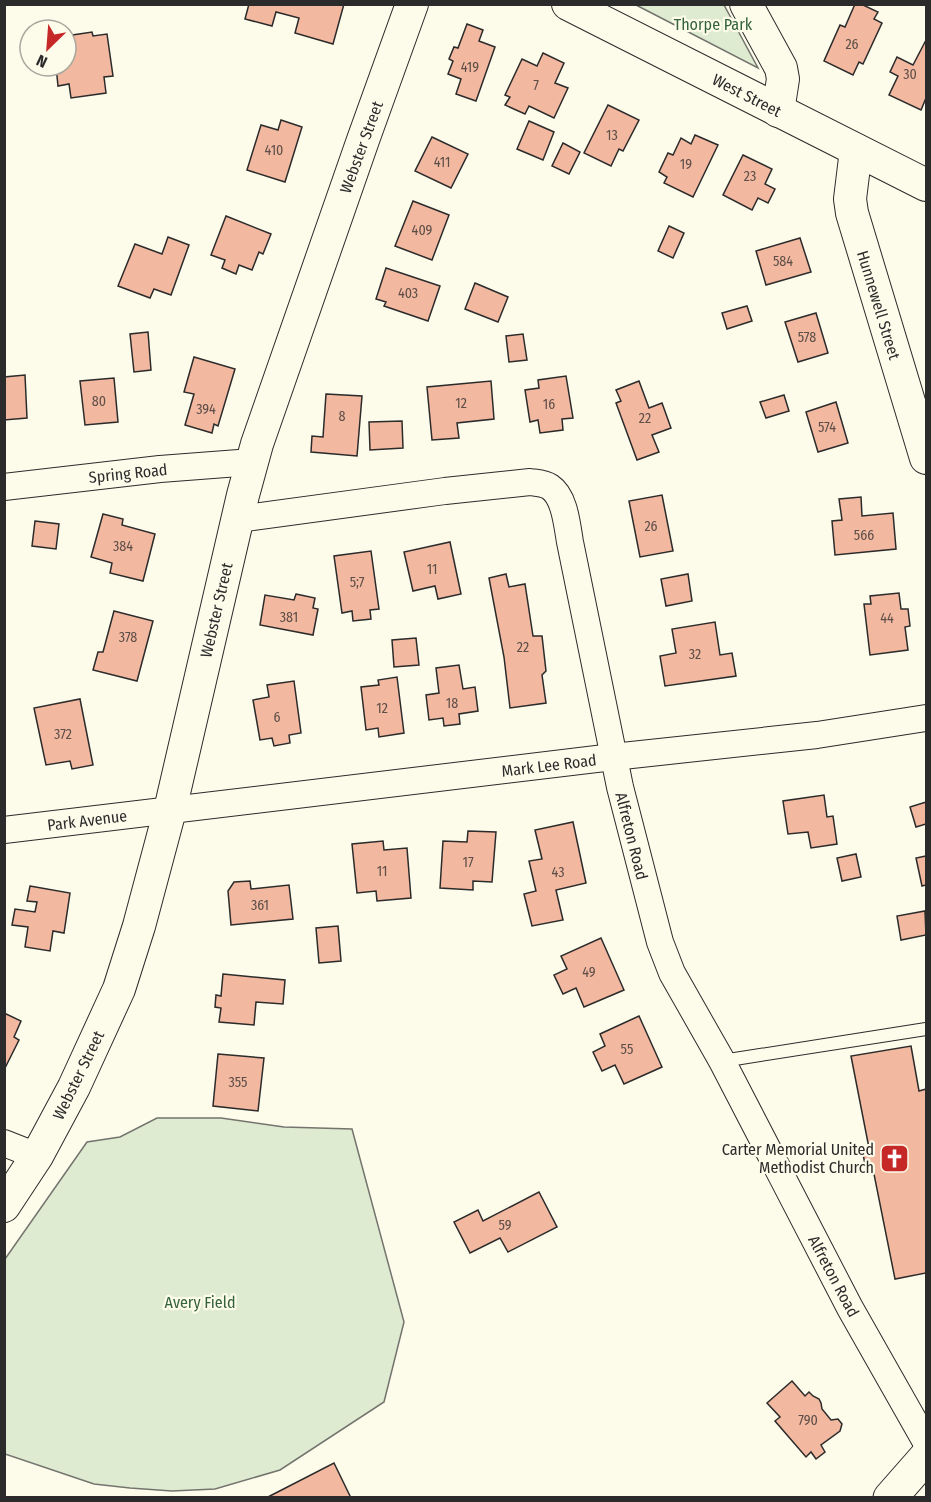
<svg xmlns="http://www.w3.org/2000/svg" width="931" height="1502" font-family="'Fira Sans Condensed',sans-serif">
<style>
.green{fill:#deebd1;stroke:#74746e;stroke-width:1.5}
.building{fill:#f2b8a0;stroke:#2b2b2b;stroke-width:1.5}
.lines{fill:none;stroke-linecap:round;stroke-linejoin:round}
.service-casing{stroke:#2b2b2b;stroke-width:14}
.minor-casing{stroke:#2b2b2b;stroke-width:28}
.tertiary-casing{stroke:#2b2b2b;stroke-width:34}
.primary-casing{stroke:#2b2b2b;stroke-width:35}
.service{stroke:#fdfbea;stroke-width:12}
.minor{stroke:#fdfbea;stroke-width:26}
.tertiary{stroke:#fdfbea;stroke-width:32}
.primary{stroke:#fdfbea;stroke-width:33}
.labels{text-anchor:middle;stroke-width:4.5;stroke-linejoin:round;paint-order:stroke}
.number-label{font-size:14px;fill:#5d4e48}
.park-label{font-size:16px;fill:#34623c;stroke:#fdfbea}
.street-label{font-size:16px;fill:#2b2b2b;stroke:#fdfbea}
.poi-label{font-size:16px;fill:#2b2b2b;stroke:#fdfbea;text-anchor:end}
</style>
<rect width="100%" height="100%" fill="#fdfbea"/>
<g class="green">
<polygon points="636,5 724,5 758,68"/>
<polygon points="157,1118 221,1118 284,1127 352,1129 404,1322 384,1402 280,1470 215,1489 172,1491 130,1488 94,1484 5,1454 5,1259 87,1142 120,1137"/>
</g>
<g class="building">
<polygon points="249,4 344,4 333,44 295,33 299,18 276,12 272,26 245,19"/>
<polygon points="855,4 861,4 878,12 874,19 882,23 863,64 859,62 853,75 824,61 840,25 845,27"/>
<polygon points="467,24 483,30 479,41 495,47 476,101 456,94 461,79 448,74 453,61 449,59 454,47 458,48"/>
<polygon points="92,32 93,36 107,34 113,76 104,77 106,93 71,98 69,84 58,86 56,66 66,66 66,36"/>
<polygon points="926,40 926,98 921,110 889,95 898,76 890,72 897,57 913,65"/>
<polygon points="543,53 564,63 555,83 568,88 554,118 529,106 525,114 505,105 510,97 505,95 522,59 537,66"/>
<polygon points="608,105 639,120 623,151 619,149 611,166 584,153"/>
<polygon points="281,120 302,127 285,182 247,170 261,125 278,130"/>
<polygon points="529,121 554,132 543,160 517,149"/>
<polygon points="695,135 718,145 693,197 664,183 667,177 659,172 668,153 673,155 681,138 691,144"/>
<polygon points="432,137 468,154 451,188 415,171"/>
<polygon points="563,143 580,152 569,174 552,166"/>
<polygon points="743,155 772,169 765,184 775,189 768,203 758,198 752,210 723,195"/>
<polygon points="413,201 449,215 432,260 395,246"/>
<polygon points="226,216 271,234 263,254 259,252 252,270 239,265 236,274 222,268 225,260 211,255"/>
<polygon points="669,226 684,233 673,258 658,251"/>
<polygon points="168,237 189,245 171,295 154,289 150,298 118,286 135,244 162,254"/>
<polygon points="800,238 811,272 766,285 756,251"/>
<polygon points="386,268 440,286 428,321 384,306 386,302 376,299"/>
<polygon points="475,283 508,297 498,322 465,309"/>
<polygon points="747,306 752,321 727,329 722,313"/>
<polygon points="816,313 828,353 798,362 785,322"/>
<polygon points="148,332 151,370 134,372 130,334"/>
<polygon points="523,334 527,360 509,362 506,336"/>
<polygon points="194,357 235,369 218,426 214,424 212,433 185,425 194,394 184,392"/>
<polygon points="25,375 27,418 4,420 4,377"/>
<polygon points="566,376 573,418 562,419 563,430 540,433 538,420 530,422 525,390 539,388 538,380"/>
<polygon points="114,378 118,422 85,425 80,381"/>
<polygon points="491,381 494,419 457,423 459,438 432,440 427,387"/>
<polygon points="639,381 649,408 662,403 671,428 652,435 659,452 637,460 616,403 621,401 616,390"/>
<polygon points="326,394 362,396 357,456 311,452 312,436 323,437"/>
<polygon points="784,395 789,411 766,418 760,402"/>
<polygon points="836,402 848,443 818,452 806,412"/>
<polygon points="402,421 403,448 370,450 369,422"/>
<polygon points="662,495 673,551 640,557 629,501"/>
<polygon points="861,497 862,516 893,513 896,549 835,555 832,521 842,520 839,499"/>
<polygon points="103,514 123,519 122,525 155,534 143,581 110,573 112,563 91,557"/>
<polygon points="35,521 59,524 56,549 32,546"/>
<polygon points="450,542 461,594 438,599 435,586 413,591 404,552"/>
<polygon points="371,551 379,609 370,610 371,619 353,621 352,611 342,613 334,556"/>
<polygon points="506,574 509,587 525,584 533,636 542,636 546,671 542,675 546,703 510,708 504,657 489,578"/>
<polygon points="688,574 692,601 666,606 661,579"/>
<polygon points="899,593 901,609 908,609 910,626 905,627 908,650 870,655 864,604 871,604 870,596"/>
<polygon points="296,594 315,598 313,608 318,609 313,635 260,625 265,595 294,600"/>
<polygon points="114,611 153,621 137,681 93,670 98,652 103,652"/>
<polygon points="715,622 720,655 732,653 736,676 665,686 660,656 676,653 672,629"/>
<polygon points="416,638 419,665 394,667 392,640"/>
<polygon points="459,665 463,689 475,687 478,711 459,714 460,724 444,726 443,718 429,720 426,695 439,693 436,668"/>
<polygon points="397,677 404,733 379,737 378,728 366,730 361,687 379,685 378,680"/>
<polygon points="294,681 301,733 289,735 290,743 274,746 272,738 260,740 253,700 269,697 267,685"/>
<polygon points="80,699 93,765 72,769 70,761 46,765 34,708"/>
<polygon points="824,795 827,817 833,816 837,844 811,848 808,832 788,834 783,801"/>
<polygon points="926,802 926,824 916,827 910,807"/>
<polygon points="573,822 586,883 556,890 563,920 532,926 524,894 536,891 529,861 542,859 535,830"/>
<polygon points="468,831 496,832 492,882 473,881 473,890 440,888 443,841 467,842"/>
<polygon points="383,841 384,850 407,848 411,898 377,901 376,891 357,893 352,844"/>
<polygon points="856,854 861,877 842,881 837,858"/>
<polygon points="926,856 926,885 922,886 916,858"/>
<polygon points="250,881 251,889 289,885 293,919 231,925 228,891 234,882"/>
<polygon points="30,886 70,893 64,933 53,931 50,951 25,947 28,927 12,925 15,909 35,912 37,902 27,901"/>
<polygon points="925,911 926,935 901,940 897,916"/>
<polygon points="338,926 341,961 319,963 316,928"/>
<polygon points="601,938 624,990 584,1007 576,988 563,994 554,975 567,969 561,956"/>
<polygon points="223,974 285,980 283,1004 256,1002 254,1025 219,1022 221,1008 215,1007 216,995 221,996"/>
<polygon points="4,1013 21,1021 14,1037 19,1040 5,1068"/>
<polygon points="639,1016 662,1067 624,1084 615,1065 602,1071 593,1052 605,1046 600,1034"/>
<polygon points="911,1046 919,1091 926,1089 926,1273 895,1279 873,1169 866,1170 863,1154 870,1153 851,1056"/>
<polygon points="218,1054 264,1058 258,1111 213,1106"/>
<polygon points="539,1192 557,1227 508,1252 500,1238 470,1253 454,1222 478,1210 483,1221"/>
<polygon points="792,1381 805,1396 809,1392 813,1396 819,1399 821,1403 822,1409 831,1420 838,1419 842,1424 840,1431 821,1445 825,1452 816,1459 811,1452 806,1457 775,1421 780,1417 767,1403"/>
<polygon points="334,1463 351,1498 266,1498"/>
</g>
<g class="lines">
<defs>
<polyline id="service" points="722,1061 926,1029"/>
<g id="minor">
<polyline points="4,487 160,469 252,462"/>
<path d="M238,519L445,491L530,482C537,483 544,483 550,487C565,497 567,525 570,542L620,787L660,942L672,973L722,1061L850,1308L926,1442"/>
<polyline points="4,830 613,757 817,735 926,718"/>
<polyline points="4,1143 37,1156"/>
</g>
<g id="tertiary">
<polyline points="568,4 926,185"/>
<polyline points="746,4 781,68 783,79 778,111"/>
<polyline points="856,150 850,199 852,213 926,458"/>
<polyline points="4,1206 37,1156 74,1087 119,989 139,926 170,810 243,495 257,444 363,140 412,4"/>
</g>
<polyline id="primary" points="890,1498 926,1457"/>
</defs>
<use href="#service" class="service-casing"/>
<use href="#minor" class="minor-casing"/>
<use href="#tertiary" class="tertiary-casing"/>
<use href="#primary" class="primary-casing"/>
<use href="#service" class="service"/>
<use href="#minor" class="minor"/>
<use href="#tertiary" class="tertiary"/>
<use href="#primary" class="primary"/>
</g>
<defs>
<symbol id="church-square" viewBox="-11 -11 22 22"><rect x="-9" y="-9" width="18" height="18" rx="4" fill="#c62828" stroke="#fdfbea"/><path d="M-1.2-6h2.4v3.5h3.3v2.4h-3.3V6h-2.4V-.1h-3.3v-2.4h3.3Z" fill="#fff"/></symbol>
</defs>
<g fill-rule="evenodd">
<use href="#church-square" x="878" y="1142" width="33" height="33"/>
</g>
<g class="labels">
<g class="number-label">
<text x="852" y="49">26</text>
<text x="470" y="72">419</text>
<text x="910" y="79">30</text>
<text x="536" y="90">7</text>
<text x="612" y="140">13</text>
<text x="274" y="155">410</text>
<text x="442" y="167">411</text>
<text x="686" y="169">19</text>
<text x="750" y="181">23</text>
<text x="422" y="235">409</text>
<text x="783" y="266">584</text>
<text x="408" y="298">403</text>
<text x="807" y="342">578</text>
<text x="99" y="406">80</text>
<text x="461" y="408">12</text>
<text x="549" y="409">16</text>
<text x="206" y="414">394</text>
<text x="342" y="421">8</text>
<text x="645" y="423">22</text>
<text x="827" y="432">574</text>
<text x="651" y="531">26</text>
<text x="864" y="540">566</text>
<text x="123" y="551">384</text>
<text x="432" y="574">11</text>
<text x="357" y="587">5;7</text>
<text x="289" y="622">381</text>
<text x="887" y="623">44</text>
<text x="128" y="642">378</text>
<text x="523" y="652">22</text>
<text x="695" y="659">32</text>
<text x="452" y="708">18</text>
<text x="382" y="713">12</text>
<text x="277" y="722">6</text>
<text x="63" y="739">372</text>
<text x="468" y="867">17</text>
<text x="382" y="876">11</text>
<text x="558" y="877">43</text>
<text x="260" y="910">361</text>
<text x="589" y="977">49</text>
<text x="627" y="1054">55</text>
<text x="238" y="1087">355</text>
<text x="505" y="1230">59</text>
<text x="808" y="1425">790</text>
</g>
<g class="park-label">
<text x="713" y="30">Thorpe Park</text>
<text x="200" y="1308">Avery Field</text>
</g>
<g class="street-label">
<text transform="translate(747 95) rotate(27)" y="6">West Street</text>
<text transform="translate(361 147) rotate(-70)" y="6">Webster Street</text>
<text transform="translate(879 305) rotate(73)" y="6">Hunnewell Street</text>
<text transform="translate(128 473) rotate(-6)" y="6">Spring Road</text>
<text transform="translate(216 610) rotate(-77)" y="6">Webster Street</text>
<text transform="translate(549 765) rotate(-7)" y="6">Mark Lee Road</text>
<text transform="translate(87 820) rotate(-7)" y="6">Park Avenue</text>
<text transform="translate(632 836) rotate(76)" y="6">Alfreton Road</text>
<text transform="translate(78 1075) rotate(-64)" y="6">Webster Street</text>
<text transform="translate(834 1276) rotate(62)" y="6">Alfreton Road</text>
</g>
<g class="poi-label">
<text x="874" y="1155">Carter Memorial United<tspan x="874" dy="18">Methodist Church</tspan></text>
</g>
</g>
<rect width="931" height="1502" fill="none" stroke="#2b2b2b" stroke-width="12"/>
<g transform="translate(48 48) rotate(205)"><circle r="28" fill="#fdfbea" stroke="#a9a89e" stroke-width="1.5"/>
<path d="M0-4.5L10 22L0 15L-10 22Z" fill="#c62828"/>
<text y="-9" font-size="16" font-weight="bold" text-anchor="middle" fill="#2b2b2b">N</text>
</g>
</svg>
